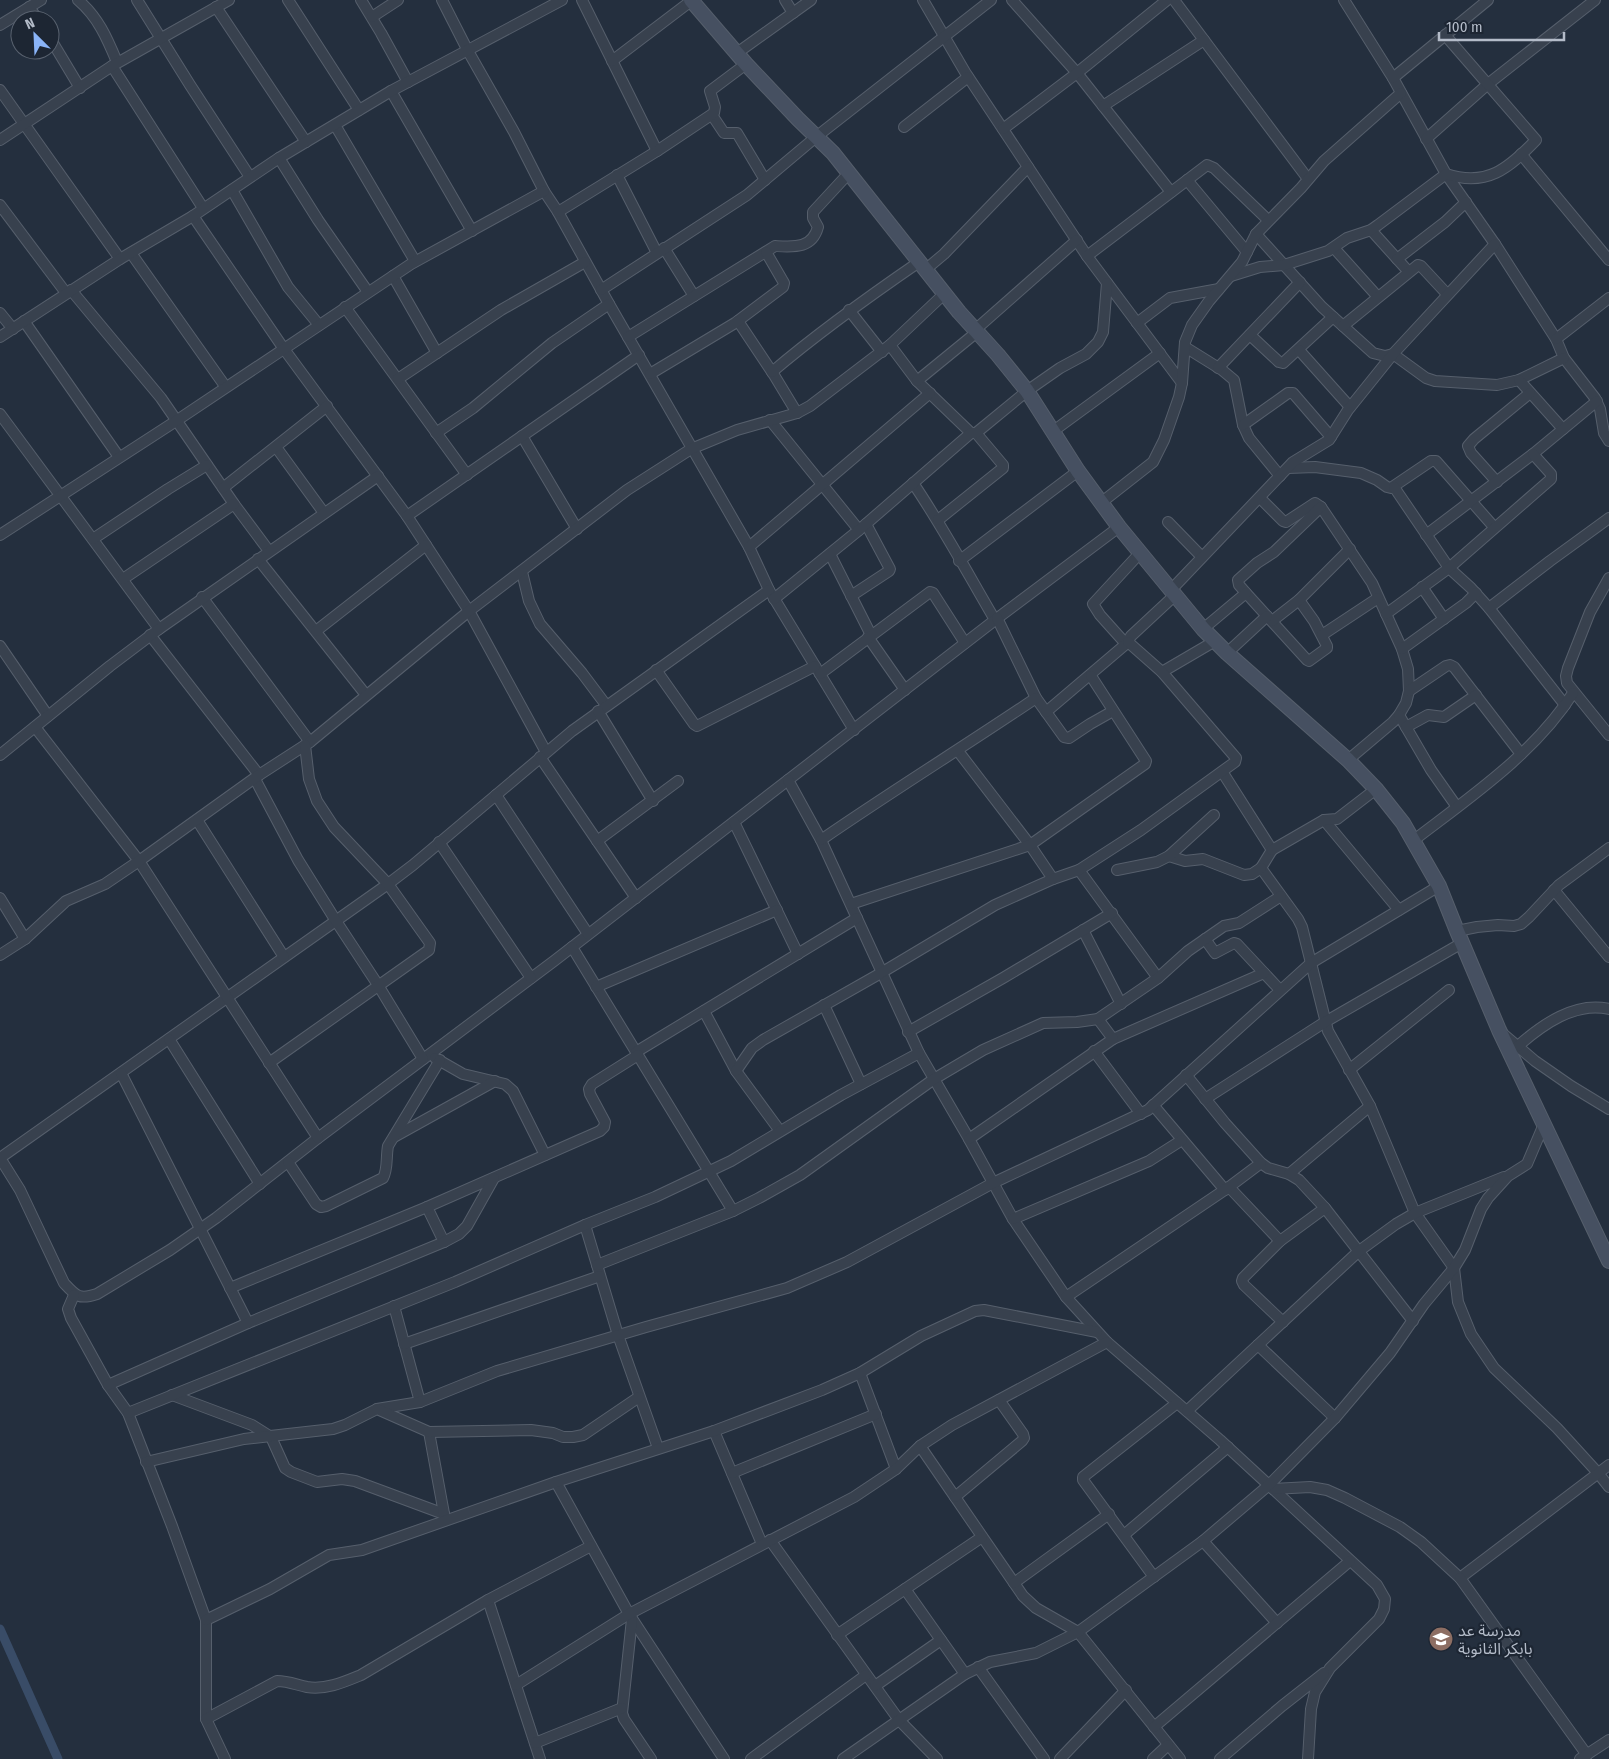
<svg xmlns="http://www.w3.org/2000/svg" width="1609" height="1759" font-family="'Fira Sans Condensed','Noto Sans Arabic',sans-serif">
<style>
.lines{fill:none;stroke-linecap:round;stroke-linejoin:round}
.canal{stroke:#394c67;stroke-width:9}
.street-casing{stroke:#565f6c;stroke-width:12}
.secondary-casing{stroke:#565f6c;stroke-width:16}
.street{stroke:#38414e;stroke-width:10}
.secondary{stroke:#465061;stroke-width:14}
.labels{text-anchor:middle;stroke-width:4.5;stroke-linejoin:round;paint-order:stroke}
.poi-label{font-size:16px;fill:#b4bcc9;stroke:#1d2633;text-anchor:start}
</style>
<rect width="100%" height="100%" fill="#242f3e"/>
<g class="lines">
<polyline class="canal" points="0,1629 58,1759"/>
<defs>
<g id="street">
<path d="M78,0C98,17 107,38 117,62"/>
<polyline points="137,0 190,85 250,177"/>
<polyline points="288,0 359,110"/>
<polyline points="361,0 381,33 408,82"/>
<polyline points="442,0 468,51 514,132 544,191 558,212 609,304 749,547 769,590 854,730"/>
<polyline points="582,0 657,151"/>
<polyline points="785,0 793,13"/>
<polyline points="923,0 965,72 1087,256 1182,383"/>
<polyline points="1012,0 1077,73 1171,192"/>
<polyline points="1174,0 1308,179"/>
<polyline points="1344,0 1393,78 1446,174 1495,244 1556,339 1564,358 1595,398 1600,409 1604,433 1609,441"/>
<polyline points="29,7 38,20"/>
<polyline points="216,7 306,142"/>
<polyline points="372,17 398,0"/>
<polyline points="0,25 41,0"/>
<polyline points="50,38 80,88"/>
<polyline points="737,53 811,0"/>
<polyline points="612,61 691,1"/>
<polyline points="112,66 203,208"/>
<polyline points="1393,78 1488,0"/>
<polyline points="0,90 120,259"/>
<polyline points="391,91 472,231"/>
<polyline points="1103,106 1204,40"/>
<polyline points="712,115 724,133 737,133 765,180"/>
<polyline points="335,125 415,261"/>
<polyline points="904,127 968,77"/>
<polyline points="1003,129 1077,73 1167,0"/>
<polyline points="1426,139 1488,84 1595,0"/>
<polyline points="0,140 112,66 229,0"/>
<polyline points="1521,154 1609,260"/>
<polyline points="279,158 318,220 368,292"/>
<polyline points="617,175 657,253"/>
<polyline points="1187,180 1247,252"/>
<polyline points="232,190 288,287 319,325"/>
<polyline points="0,205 66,293"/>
<polyline points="558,212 657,151 714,113 715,107 710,91 746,64"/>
<polyline points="193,216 284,349 407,516 469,611 546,752"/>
<polyline points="1371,230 1408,271"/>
<polyline points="1256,234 1322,307 1373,353 1385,356 1393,354 1426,378 1435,381 1497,385 1519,380 1564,358"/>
<polyline points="664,248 694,296"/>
<polyline points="1334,248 1378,297"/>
<polyline points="131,253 225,386"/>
<polyline points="1087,256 1207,165 1214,168 1268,220"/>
<polyline points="1397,259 1445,222 1466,202"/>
<polyline points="925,270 944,254 1028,167"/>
<polyline points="393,276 437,353"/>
<path d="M1231,276L1260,267L1284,265L1328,251L1347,238L1371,230L1378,225L1446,174C1487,187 1508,169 1536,140L1445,35"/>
<polyline points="71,290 161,398 234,504 269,551"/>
<polyline points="601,290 747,195 816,137 991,0"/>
<polyline points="345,307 467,475"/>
<polyline points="849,310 882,352"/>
<polyline points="0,313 13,329"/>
<polyline points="24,321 119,457"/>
<polyline points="738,321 774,375 797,413"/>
<polyline points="1137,323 1170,298 1219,289"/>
<polyline points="1343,326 1418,265 1421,266 1447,294"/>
<polyline points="975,330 1077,240"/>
<polyline points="1250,335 1279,362 1283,363 1333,317"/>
<polyline points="0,337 120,259 193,216 279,158 391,91 562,0"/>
<path d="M628,337L775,246C794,247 812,249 818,227L813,218V212L849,173"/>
<polyline points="1556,339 1609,298"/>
<polyline points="890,345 917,381 971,433"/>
<polyline points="1185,347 1222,370 1234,380 1243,425 1249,438 1280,476"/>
<polyline points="1299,350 1350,407"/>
<polyline points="1218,368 1300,282"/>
<path d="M772,372C819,332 868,297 919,262"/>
<polyline points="650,374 735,323 783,287 784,283 766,252"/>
<polyline points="398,379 501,310 585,262"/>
<polyline points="1519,380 1563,429"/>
<polyline points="917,381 977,332"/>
<polyline points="0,414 159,629"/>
<polyline points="770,420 859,530"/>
<polyline points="1243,425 1288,393 1293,393 1331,437"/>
<polyline points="1052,432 1160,353"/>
<polyline points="436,433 473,408 552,343 609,304"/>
<polyline points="522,436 577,529"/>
<polyline points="276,447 324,513"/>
<polyline points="1288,468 1315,467 1361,473 1377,480 1387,487 1391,488 1431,461 1436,461 1494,527"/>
<polyline points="1497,482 1471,453 1468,446 1474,439 1530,393"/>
<path d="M913,483C943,527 968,574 995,620"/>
<polyline points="1394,487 1449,568 1471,588 1489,608 1565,705"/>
<polyline points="223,488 327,406"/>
<polyline points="1260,498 1283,521 1286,522 1315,503 1321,507 1372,583 1402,649 1408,669 1409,691 1406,703 1399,715 1393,722 1348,760"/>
<polyline points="1102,502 1153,462 1164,440 1179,397 1182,383 1185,342 1192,325 1209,301 1242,262 1256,234 1301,188 1324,161 1401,93"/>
<polyline points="407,516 639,355"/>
<polyline points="938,520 1003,468 1003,465 976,433"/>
<polyline points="1168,522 1202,557"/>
<polyline points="0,535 176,421 411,264 544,191"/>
<polyline points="1426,535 1533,454 1597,401"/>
<polyline points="93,539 168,489 207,465"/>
<polyline points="749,547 930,393"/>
<polyline points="830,554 871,635"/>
<polyline points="258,559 366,695"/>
<polyline points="959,561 1078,471"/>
<polyline points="522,572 529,601 540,624 582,673 606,705"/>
<polyline points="1609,578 1590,612 1568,668 1566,676 1567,683 1609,735"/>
<polyline points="123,579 234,504"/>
<polyline points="1422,587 1444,619"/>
<path d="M769,590L572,731L413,865L388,884L0,1158L20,1190L64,1283C76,1296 79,1300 97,1294L170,1250L216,1218L318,1138L554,961L995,620L1119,527"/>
<polyline points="1171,590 1293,462 1329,440 1348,410 1393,354 1495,244"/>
<polyline points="851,596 889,571 890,569 866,524"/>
<polyline points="202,597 310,742"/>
<polyline points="774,599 859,530 971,433 976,433 1027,391 1060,368 1086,354 1098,342 1103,332 1107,283"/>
<polyline points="1299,600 1314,621 1327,646 1327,648 1309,661 1307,660 1246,593 1239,585 1238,580 1257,563 1274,552 1321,507"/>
<polyline points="1489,608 1550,561 1609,518"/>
<polyline points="1386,614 1449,568 1551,479 1551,474 1533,454"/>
<polyline points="997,618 1036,698 1064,737 1069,738 1090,724 1113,711"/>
<polyline points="1272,621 1299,600 1350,549"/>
<polyline points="1203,629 1246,593"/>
<polyline points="316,631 426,545"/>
<polyline points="150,635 259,775"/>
<polyline points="1322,635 1378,598"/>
<polyline points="868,637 905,690"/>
<polyline points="1126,644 1100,615 1093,604 1140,553"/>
<polyline points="0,646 48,716"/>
<polyline points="1402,649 1466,603 1476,593"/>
<polyline points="1227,653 1267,616"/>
<polyline points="656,670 694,724 697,726 815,666"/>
<polyline points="1162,672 1215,641"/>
<polyline points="820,674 930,592 933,593 965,643"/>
<polyline points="1409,691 1446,666 1450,665 1454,667 1521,754"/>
<polyline points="598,711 653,801"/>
<polyline points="1046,712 1126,644 1131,636 1174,596"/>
<polyline points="1399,715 1431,770 1457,807"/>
<polyline points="35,727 139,861 318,1138"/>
<polyline points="1406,727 1428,715 1444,717 1476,695"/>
<polyline points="958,751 1030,845 1053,879"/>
<polyline points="0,755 110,666 159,629 378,476"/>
<polyline points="540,757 636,898"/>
<polyline points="1223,773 1272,850 1261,868 1298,919 1302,927 1328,1031 1370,1106 1415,1213 1454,1268 1458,1302 1471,1334 1494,1368 1557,1428 1598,1473 1609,1487"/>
<polyline points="255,779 298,860 336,921 378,985 423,1059"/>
<polyline points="788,780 821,840 919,1053 969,1139 1013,1219 1066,1297 1107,1342 1220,1440 1377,1585 1385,1599 1384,1609 1379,1619 1330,1668 1315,1692 1311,1709 1308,1759"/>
<polyline points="496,795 588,934"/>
<polyline points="197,820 284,957"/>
<polyline points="1324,820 1399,910"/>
<polyline points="734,822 798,954"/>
<path d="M821,840C892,791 965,746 1036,698"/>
<path d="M1414,840C1470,797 1535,753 1573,693"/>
<polyline points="597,841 678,781"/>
<polyline points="439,842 531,978"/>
<polyline points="1272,850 1324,820 1337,819 1376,789"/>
<polyline points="1169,856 1185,861 1203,859 1244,875 1252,874 1261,868"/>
<polyline points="1079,870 1158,978"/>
<polyline points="1117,870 1157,862 1169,856 1214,815"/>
<polyline points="1554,890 1609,957"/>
<polyline points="0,898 25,939"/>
<polyline points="851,904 1030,845 1145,764 1146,761 1091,676"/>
<polyline points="1083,930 1121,1004"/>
<polyline points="1457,931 1477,927 1498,925 1514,926 1521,924 1529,917 1559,885 1609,848"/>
<polyline points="1205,939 1215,953 1234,943 1237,944 1280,990"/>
<polyline points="572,947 733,1211"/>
<polyline points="0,955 25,939 66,901 105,884 139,861 259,775 310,742 469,611 627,490 691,449 737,430 797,413 810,406 890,345 944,294"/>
<polyline points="596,987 777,910"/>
<polyline points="824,1005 861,1084"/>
<polyline points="704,1011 736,1071 780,1131"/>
<polyline points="908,1032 1003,978 1112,913"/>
<polyline points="1502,1033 1535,1061 1571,1086 1609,1109"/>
<polyline points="169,1039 260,1184"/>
<polyline points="1113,1039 1264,973"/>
<path d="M1518,1046C1542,1025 1575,1001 1609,1009"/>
<polyline points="1094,1051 1141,1114"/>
<polyline points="636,1052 857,918"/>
<polyline points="435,1058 463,1074 505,1084 513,1091 545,1155"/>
<polyline points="269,1063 429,950 430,943 388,884 334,827 317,801 309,779 305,745"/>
<polyline points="1349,1070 1449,990"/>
<polyline points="736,1071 752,1048 763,1040 881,973 995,905 1053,879 1079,870 1141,830 1235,762 1236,758 1162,672 1128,642"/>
<polyline points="121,1073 248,1323"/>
<polyline points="1186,1075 1225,1123 1261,1163 1268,1168 1289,1174 1299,1180 1325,1208 1413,1321"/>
<polyline points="1205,1099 1325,1022 1462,943"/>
<polyline points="1153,1105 1225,1190"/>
<polyline points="394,1137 495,1081"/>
<polyline points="969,1139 1113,1039 1098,1019"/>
<path d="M288,1162L316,1204L321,1207L326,1206L383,1178C388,1170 386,1156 388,1146L440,1060"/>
<polyline points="1289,1174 1370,1106"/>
<polyline points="1229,1187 1280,1241"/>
<polyline points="427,1207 444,1242"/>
<polyline points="1013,1219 1149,1161 1182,1140"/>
<polyline points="585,1225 618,1335 658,1448"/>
<polyline points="597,1265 733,1211 759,1198 800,1175 934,1079 983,1050 1043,1023 1077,1022 1098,1019 1158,978 1188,951 1224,926 1239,923 1281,896"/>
<polyline points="230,1288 427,1207 600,1131 604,1127 605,1122 590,1094 589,1089 592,1084 638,1055"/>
<polyline points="74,1295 68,1309 71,1318 108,1385 128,1413 172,1526 206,1620 206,1719 225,1759"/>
<polyline points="1066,1297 1229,1187 1261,1163"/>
<polyline points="394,1306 420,1402"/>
<polyline points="1283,1322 1244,1285 1242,1281 1243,1278 1280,1241 1325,1208"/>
<polyline points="404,1344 600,1276"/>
<polyline points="1258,1345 1335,1418"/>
<polyline points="860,1373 896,1469"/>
<polyline points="108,1385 248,1323 444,1242 459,1234 467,1226 494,1178"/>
<polyline points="172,1395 252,1425 271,1437 285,1468 291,1472 317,1482 342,1479 355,1481 444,1514"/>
<polyline points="377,1409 420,1402 497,1371 646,1327 787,1288 847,1262 993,1183 1148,1110 1311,963 1439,886"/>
<polyline points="1187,1411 1359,1251 1396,1224 1415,1213 1504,1177"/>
<polyline points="128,1413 455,1282 585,1225 655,1197 731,1161 841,1095 919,1053"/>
<polyline points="714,1431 762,1544"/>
<polyline points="429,1432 445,1519"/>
<polyline points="920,1446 1023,1596 1036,1608 1078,1632 1180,1759"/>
<polyline points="146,1462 244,1439 333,1429 345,1425 377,1409 429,1432 531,1430 553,1433 563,1437 573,1437 583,1435 639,1397"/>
<polyline points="732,1473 876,1414"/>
<polyline points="556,1482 629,1614 724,1759"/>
<polyline points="1273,1489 1310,1487 1327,1490 1345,1498 1400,1527 1421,1542 1460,1578 1609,1465"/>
<polyline points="955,1497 1022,1441 1024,1438 1023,1434 999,1400"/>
<polyline points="1124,1535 1228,1447"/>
<polyline points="770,1540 899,1720 937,1759"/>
<polyline points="1203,1541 1277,1623"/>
<polyline points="1154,1577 1083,1480 1083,1477 1177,1403"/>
<polyline points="1460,1578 1587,1755"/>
<polyline points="1014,1583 1109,1514"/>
<polyline points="905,1589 965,1674"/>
<polyline points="488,1600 540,1759"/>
<polyline points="632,1619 622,1713 624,1719 651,1759"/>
<polyline points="206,1620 270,1589 329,1555 362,1550 556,1482 714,1431 822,1390 860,1373 921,1336 975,1311 984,1310 1097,1332"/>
<polyline points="837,1635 982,1537"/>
<polyline points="978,1667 1044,1759"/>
<polyline points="516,1685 629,1614 854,1497 896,1469 920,1446 952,1425 1107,1342"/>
<polyline points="875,1686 941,1640"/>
<path d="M206,1719L277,1681C288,1681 297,1685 307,1687C326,1690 344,1682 361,1675L488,1600L591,1546"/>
<polyline points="1154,1727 1350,1561"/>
<polyline points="535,1743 622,1708"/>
<polyline points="751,1759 866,1675"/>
<polyline points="843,1759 965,1674 990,1662 1036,1653 1078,1632 1203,1541 1269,1485 1335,1418 1390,1353 1424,1304 1454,1268 1465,1250 1481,1209 1488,1198 1508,1176 1527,1164 1544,1124"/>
<polyline points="1060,1759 1126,1690"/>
<polyline points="1153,1759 1168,1745"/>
<polyline points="1220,1759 1282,1706 1324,1673"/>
<polyline points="1580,1759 1609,1740"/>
</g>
<polyline id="secondary" points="691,0 746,64 798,119 833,153 959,312 998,355 1027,391 1078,471 1119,527 1203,629 1227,653 1348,760 1376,789 1403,823 1439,886 1457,931 1499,1030 1609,1261"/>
</defs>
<use href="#street" class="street-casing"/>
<use href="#secondary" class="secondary-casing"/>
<use href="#street" class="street"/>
<use href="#secondary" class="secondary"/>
</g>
<defs>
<symbol id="school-disc" viewBox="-11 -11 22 22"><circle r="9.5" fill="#8d6e63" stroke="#1d2633"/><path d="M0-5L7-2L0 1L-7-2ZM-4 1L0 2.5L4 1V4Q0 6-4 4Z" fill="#fff"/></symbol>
</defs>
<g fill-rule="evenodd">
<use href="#school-disc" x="1427" y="1625" width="28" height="28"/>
</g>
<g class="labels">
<g class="poi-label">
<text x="1458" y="1636">مدرسة عد<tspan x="1458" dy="18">بابكر الثانوية</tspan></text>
</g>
</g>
<g transform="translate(35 35) rotate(336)"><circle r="24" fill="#1d2633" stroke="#59626f"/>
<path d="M0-4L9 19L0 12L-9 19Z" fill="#8ab4f8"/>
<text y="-8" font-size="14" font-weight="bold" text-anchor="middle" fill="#b4bcc9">N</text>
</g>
<path d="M1439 32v8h125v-8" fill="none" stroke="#b4bcc9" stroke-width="2.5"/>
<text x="1446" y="32" font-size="15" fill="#b4bcc9" stroke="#1d2633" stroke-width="4" paint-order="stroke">100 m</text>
</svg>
